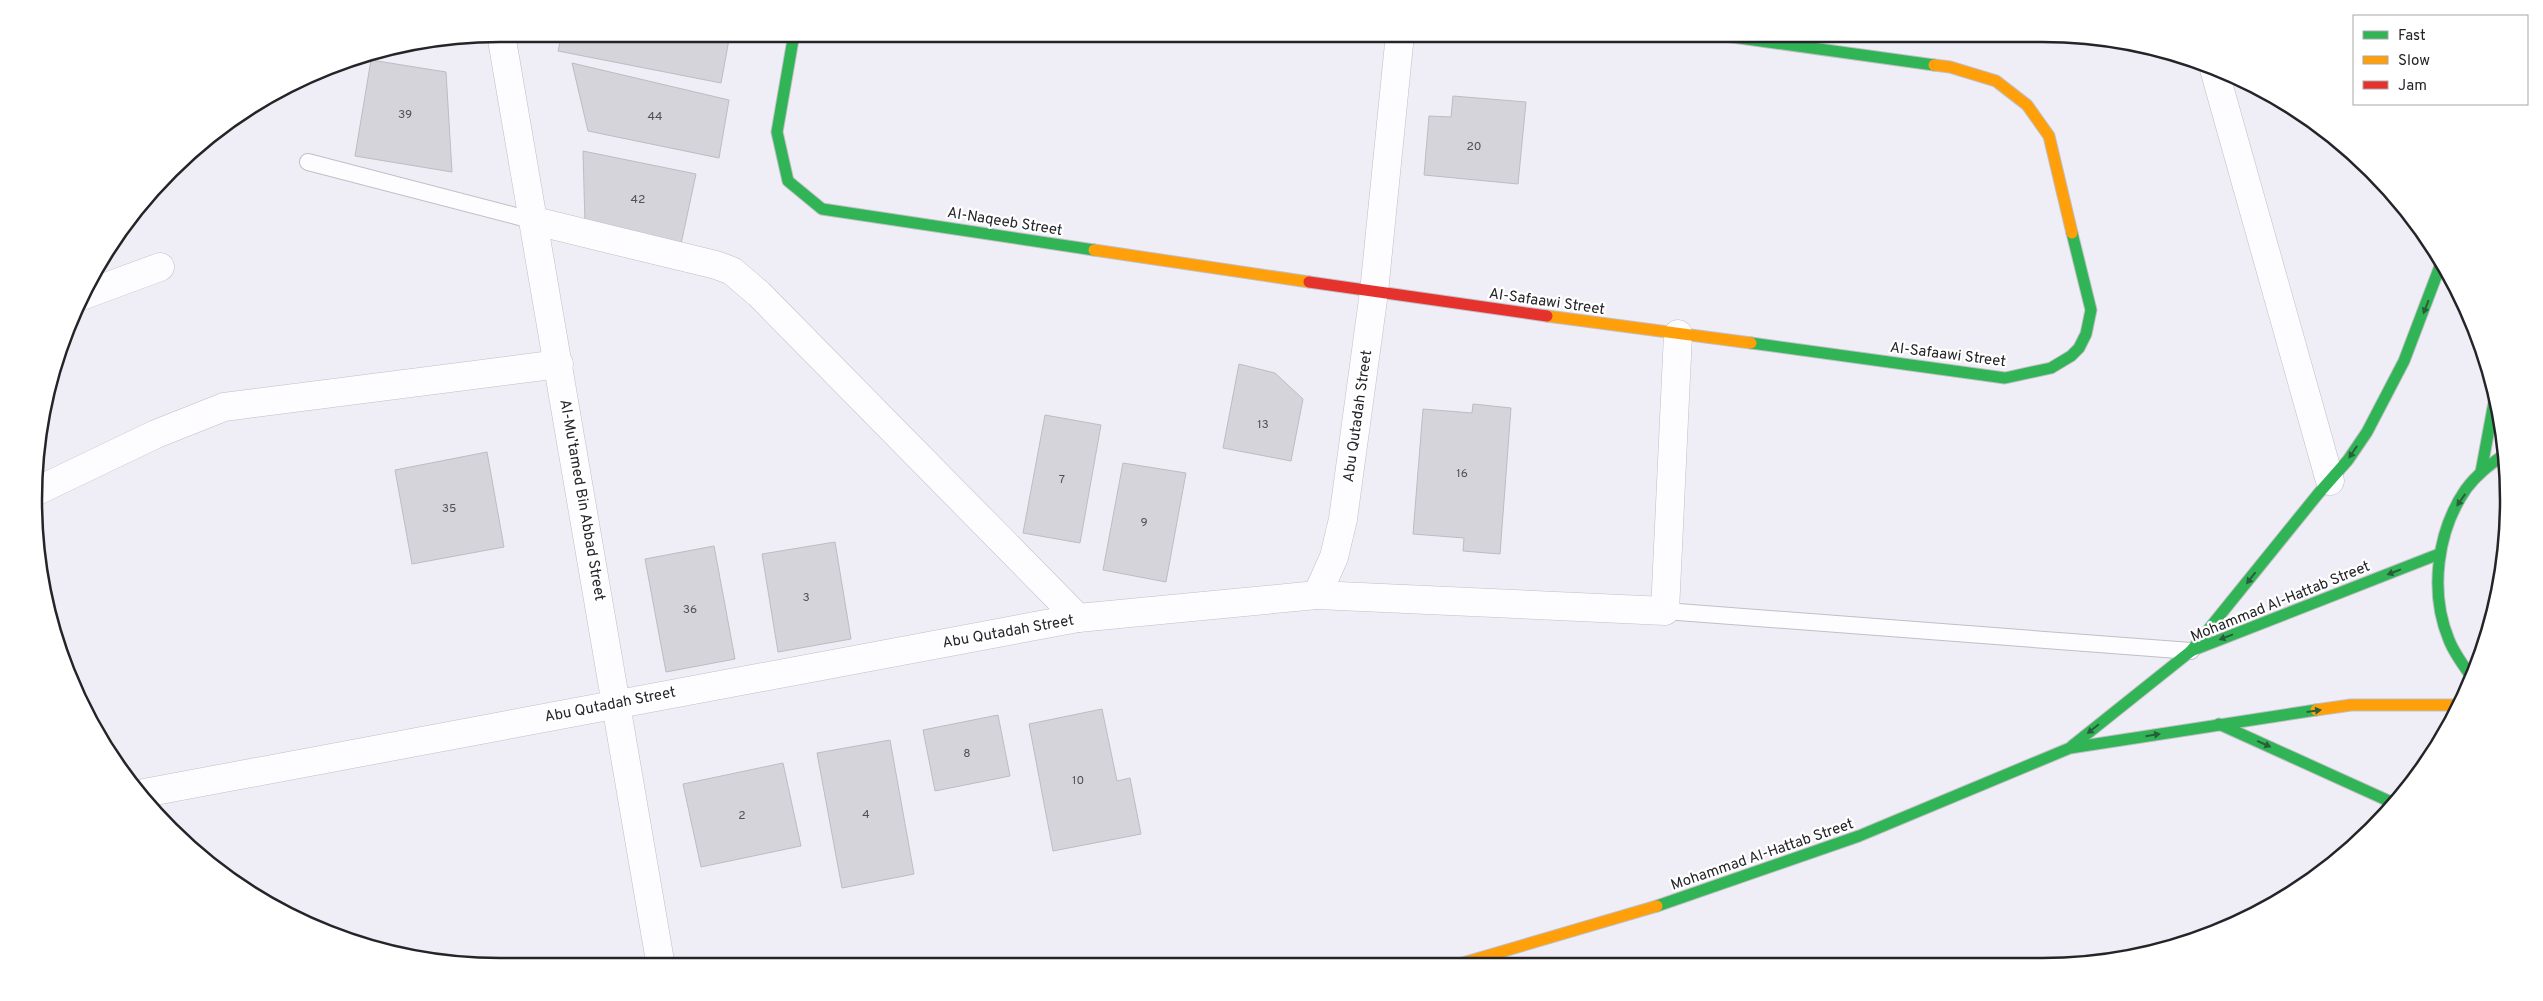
<svg xmlns="http://www.w3.org/2000/svg" width="2543" height="1001" font-family="Overpass,sans-serif">
<style>
.building{fill:#d5d4da;stroke:#bdbcc2}
.lines{fill:none;stroke-linecap:round;stroke-linejoin:round}
.lane-casing{stroke:#c0bfc5;stroke-width:18}
.street-casing{stroke:#c0bfc5;stroke-width:29}
.fast-casing{stroke:#c0bfc5;stroke-width:13}
.slow-casing{stroke:#c0bfc5;stroke-width:13}
.jam-casing{stroke:#c0bfc5;stroke-width:13}
.lane{stroke:#fdfcfe;stroke-width:16}
.street{stroke:#fdfcfe;stroke-width:28}
.fast{stroke:#30b455;stroke-width:11}
.slow{stroke:#ff9f0a;stroke-width:11}
.jam{stroke:#e5322d;stroke-width:11}
.oneway{fill:#295e3b}
.labels{text-anchor:middle;stroke-width:4.5;stroke-linejoin:round;paint-order:stroke}
.number-label{font-size:12px;fill:#505055}
.street-label{font-size:15px;fill:#242429;stroke:#fff}
.rim{fill:none;stroke:#242429;stroke-width:2.5}
</style>
<rect width="100%" height="100%" fill="#efeef6"/>
<g class="building">
<polygon points="562,34 730,34 721,83 558,51"/>
<polygon points="371,60 446,72 452,172 355,156"/>
<polygon points="572,63 729,100 719,158 588,131"/>
<polygon points="1453,96 1526,102 1518,184 1424,175 1429,116 1451,117"/>
<polygon points="583,151 696,174 681,244 585,224"/>
<polygon points="1239,364 1275,373 1303,399 1291,461 1223,448"/>
<polygon points="1473,404 1511,408 1500,554 1463,551 1464,538 1413,534 1423,409 1472,413"/>
<polygon points="1045,415 1101,425 1080,543 1023,533"/>
<polygon points="487,452 504,547 412,564 395,470"/>
<polygon points="1123,463 1186,473 1166,582 1103,570"/>
<polygon points="835,542 851,639 778,652 762,554"/>
<polygon points="714,546 735,659 666,672 645,559"/>
<polygon points="1102,709 1117,781 1130,778 1141,834 1053,851 1029,724"/>
<polygon points="998,715 1010,776 935,791 923,730"/>
<polygon points="890,740 914,874 842,888 817,753"/>
<polygon points="783,763 801,846 701,867 683,784"/>
<polygon points="843,962 844,966 818,966"/>
</g>
<g class="lines">
<defs>
<g id="lane">
<polyline points="308,162 535,221"/>
<polyline points="1665,611 2191,651"/>
</g>
<g id="street">
<polyline points="501,34 661,967"/>
<polyline points="2214,69 2330,481"/>
<polyline points="535,221 716,265 732,271 759,294 1078,618"/>
<polyline points="84,295 160,267"/>
<polyline points="39,490 156,434 224,407 559,364"/>
<polyline points="1317,595 1334,557 1343,519 1374,292 1400,34"/>
<polyline points="144,793 1078,618 1317,595 1665,611 1678,334"/>
</g>
<g id="fast">
<polyline points="794,34 777,132 788,181 822,209 1094,250"/>
<polyline points="1711,34 1934,65"/>
<polyline points="1751,343 2005,378 2051,368 2071,356 2079,348 2086,334 2091,310 2072,233"/>
<polyline points="2481,472 2495,397"/>
<polyline points="2191,651 2318,494 2348,460 2367,432 2404,361 2442,261"/>
<path d="M2471,676C2463,665 2454,653 2449,640C2429,592 2437,531 2466,489C2477,474 2491,464 2506,453"/>
<polyline points="2219,724 2391,802"/>
<polyline points="2072,746 2191,651 2439,554"/>
<polyline points="1657,906 1859,836 2070,748 2316,710"/>
</g>
<g id="slow">
<polyline points="1934,65 1950,67 1996,81 2027,105 2049,136 2072,233"/>
<polyline points="1094,250 1309,282"/>
<polyline points="1547,316 1751,343"/>
<polyline points="2316,710 2351,705 2459,705"/>
<polyline points="1456,965 1657,906"/>
</g>
<polyline id="jam" points="1309,282 1547,316"/>
</defs>
<use href="#lane" class="lane-casing"/>
<use href="#street" class="street-casing"/>
<use href="#fast" class="fast-casing"/>
<use href="#slow" class="slow-casing"/>
<use href="#jam" class="jam-casing"/>
<use href="#lane" class="lane"/>
<use href="#street" class="street"/>
<use href="#fast" class="fast"/>
<use href="#slow" class="slow"/>
<use href="#jam" class="jam"/>
</g>
<defs><path id="oneway-solid" d="M-6-.8H1V-3.2L6.5 0L1 3.2V.8H-6Z" transform="scale(1.25)"/></defs>
<g class="oneway">
<use href="#oneway-solid" transform="translate(2426 307) rotate(111)"/>
<use href="#oneway-solid" transform="translate(2353 452) rotate(124)"/>
<use href="#oneway-solid" transform="translate(2461 500) rotate(125)"/>
<use href="#oneway-solid" transform="translate(2394 572) rotate(159)"/>
<use href="#oneway-solid" transform="translate(2251 578) rotate(128)"/>
<use href="#oneway-solid" transform="translate(2226 637) rotate(159)"/>
<use href="#oneway-solid" transform="translate(2314 711) rotate(-8)"/>
<use href="#oneway-solid" transform="translate(2093 729) rotate(141)"/>
<use href="#oneway-solid" transform="translate(2153 735) rotate(-9)"/>
<use href="#oneway-solid" transform="translate(2264 744) rotate(24)"/>
</g>
<g class="labels">
<g class="number-label">
<text x="405" y="118">39</text>
<text x="655" y="120">44</text>
<text x="1474" y="150">20</text>
<text x="638" y="203">42</text>
<text x="1263" y="428">13</text>
<text x="1462" y="477">16</text>
<text x="1062" y="483">7</text>
<text x="449" y="512">35</text>
<text x="1144" y="526">9</text>
<text x="806" y="601">3</text>
<text x="690" y="613">36</text>
<text x="967" y="757">8</text>
<text x="1078" y="784">10</text>
<text x="866" y="818">4</text>
<text x="742" y="819">2</text>
</g>
<g class="street-label">
<text transform="translate(1005 221) rotate(9)" y="5">Al-Naqeeb Street</text>
<text transform="translate(1547 301) rotate(8)" y="5">Al-Safaawi Street</text>
<text transform="translate(1948 354) rotate(7)" y="5">Al-Safaawi Street</text>
<text transform="translate(1357 416) rotate(-82)" y="5">Abu Qutadah Street</text>
<text transform="translate(583 500) rotate(80)" y="5">Al-Mu’tamed Bin Abbad Street</text>
<text transform="translate(2280 601) rotate(-22)" y="5">Mohammad Al-Hattab Street</text>
<text transform="translate(1008 631) rotate(-10)" y="5">Abu Qutadah Street</text>
<text transform="translate(610 704) rotate(-11)" y="5">Abu Qutadah Street</text>
<text transform="translate(1762 854) rotate(-19)" y="5">Mohammad Al-Hattab Street</text>
</g>
</g>
<path d="M0 0H2543V1001H0ZM500 42H2042A458 458 0 0 1 2500 500V500A458 458 0 0 1 2042 958H500A458 458 0 0 1 42 500V500A458 458 0 0 1 500 42Z" fill="#fff" fill-rule="evenodd"/>
<path class="rim" d="M500 42H2042A458 458 0 0 1 2500 500V500A458 458 0 0 1 2042 958H500A458 458 0 0 1 42 500V500A458 458 0 0 1 500 42Z"/>
<rect x="2353" y="15" width="175" height="90" fill="#ffffff" stroke="#a7a7a9"/>
<rect x="2363" y="31" width="25" height="8" fill="#30b455" stroke="#a7a7a9"/>
<text x="2398" y="40" font-size="15" fill="#242429">Fast</text>
<rect x="2363" y="56" width="25" height="8" fill="#ff9f0a" stroke="#a7a7a9"/>
<text x="2398" y="65" font-size="15" fill="#242429">Slow</text>
<rect x="2363" y="81" width="25" height="8" fill="#e5322d" stroke="#a7a7a9"/>
<text x="2398" y="90" font-size="15" fill="#242429">Jam</text>
</svg>
